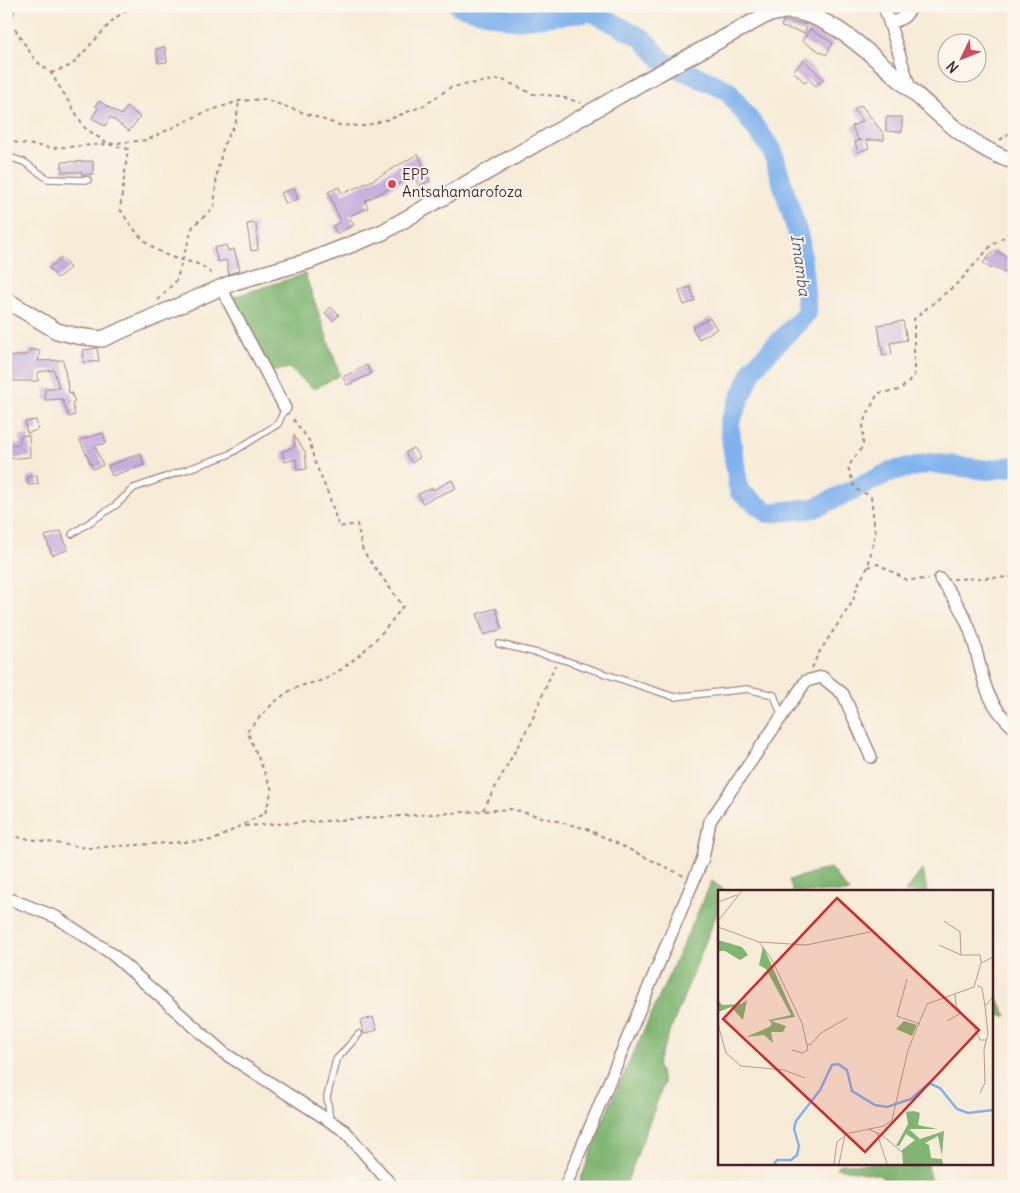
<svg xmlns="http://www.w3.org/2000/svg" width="1020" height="1193" font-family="Delius,sans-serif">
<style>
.forest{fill:#80b672;stroke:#656a4e}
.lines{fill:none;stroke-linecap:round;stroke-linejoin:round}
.river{stroke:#81b2ed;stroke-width:20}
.building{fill:#c6aedd}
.lane-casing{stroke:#a08682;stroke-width:8}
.street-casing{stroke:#a08682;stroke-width:14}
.secondary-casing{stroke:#a08682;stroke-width:18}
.path{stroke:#a08682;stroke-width:2;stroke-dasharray:4 4;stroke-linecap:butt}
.lane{stroke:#fff;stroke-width:5.5}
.street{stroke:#fff;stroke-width:11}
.secondary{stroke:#fff;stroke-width:15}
.poi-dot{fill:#d1495b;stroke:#fbf7ec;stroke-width:2}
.labels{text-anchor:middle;stroke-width:4;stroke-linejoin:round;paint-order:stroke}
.poi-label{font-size:15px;fill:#4a1f2b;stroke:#fbf7ec;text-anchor:start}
.water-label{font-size:16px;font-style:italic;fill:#5d526f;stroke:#fbf7ec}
.inset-river{fill:none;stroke:#81b2ed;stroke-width:2.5}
.inset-road{fill:none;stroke:#b29a93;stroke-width:1}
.view{fill:#d62828;fill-opacity:0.15;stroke:#d62828;stroke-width:2.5}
.inset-edge{fill:none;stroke:#4a1f2b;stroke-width:2.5}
</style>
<rect width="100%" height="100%" fill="#fbf7ec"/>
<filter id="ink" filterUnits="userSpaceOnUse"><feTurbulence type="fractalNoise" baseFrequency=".02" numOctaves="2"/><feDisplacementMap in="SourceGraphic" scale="10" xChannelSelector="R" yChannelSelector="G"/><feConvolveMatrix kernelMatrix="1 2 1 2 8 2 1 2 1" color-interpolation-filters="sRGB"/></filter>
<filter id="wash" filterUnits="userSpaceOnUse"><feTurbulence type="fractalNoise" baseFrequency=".0096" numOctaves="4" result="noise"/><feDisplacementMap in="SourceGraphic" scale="20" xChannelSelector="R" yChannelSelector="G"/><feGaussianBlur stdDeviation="1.12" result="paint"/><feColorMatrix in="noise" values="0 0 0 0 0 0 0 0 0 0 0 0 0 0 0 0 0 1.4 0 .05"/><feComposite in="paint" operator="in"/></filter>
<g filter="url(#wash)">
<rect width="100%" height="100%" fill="#f7ecd8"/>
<g class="forest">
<polygon points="305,274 340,375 314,389 289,368 270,372 233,297"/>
<polygon points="830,868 849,892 793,892 789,880"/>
<polygon points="923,870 927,892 905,892 922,870"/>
<polygon points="712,881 726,892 719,892 719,908 657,1064 664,1083 625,1187 578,1187 604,1118"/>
<polygon points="991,987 1007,1016 991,1015"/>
<polygon points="840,1164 928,1164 931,1187 892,1187 879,1175 836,1168"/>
</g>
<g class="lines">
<polyline class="river" points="459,6 513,20 592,12 642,38 664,62 727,90 772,150 800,241 807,313 754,367 729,424 739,491 768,513 815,508 892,471 931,463 988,470 1014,466"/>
</g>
<g id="blocks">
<g class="building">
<polygon points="783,21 807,25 805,33 781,27"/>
<polygon points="810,29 833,43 826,55 802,41"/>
<polygon points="165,47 167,62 158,63 156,49"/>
<polygon points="804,60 823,79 816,86 809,79 805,83 793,71"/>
<polygon points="99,101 121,115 127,107 140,117 129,131 110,117 105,126 92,118 98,108 95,106"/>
<polygon points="861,105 884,134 884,140 866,140 869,148 858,152 855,142 862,140 858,140 852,126 863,121 854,110"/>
<polygon points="886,117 902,117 902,132 886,131"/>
<polygon points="418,154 430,181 419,186 414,176 365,201 368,208 349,216 354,225 337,234 333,226 341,222 328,192 339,187 342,194 373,180"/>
<polygon points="93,161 93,174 82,175 82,172 62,172 62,162"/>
<polygon points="294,188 298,199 286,204 281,193"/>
<polygon points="256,223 258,250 251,251 247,224"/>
<polygon points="226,245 228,251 234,249 240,270 229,274 226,260 218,262 214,248"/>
<polygon points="994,250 1014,261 1014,276 992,267 991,269 983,263"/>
<polygon points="62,258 70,268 57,278 49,268"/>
<polygon points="690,287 695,301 684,305 679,291"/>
<polygon points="331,307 339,315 333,321 325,313"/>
<polygon points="710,318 717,329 699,339 692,328"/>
<polygon points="903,321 907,340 890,343 892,354 883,356 878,325"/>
<polygon points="97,348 99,361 84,363 83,350"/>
<polygon points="30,349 40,351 38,361 63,360 69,393 71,392 75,402 72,403 75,415 69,417 62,399 45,400 45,388 59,388 54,370 38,372 38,381 13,381 10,357 29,354"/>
<polygon points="367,365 371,374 347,385 343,377"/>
<polygon points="36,420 38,430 27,433 25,422"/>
<polygon points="103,433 106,443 95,446 103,465 93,469 80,440"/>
<polygon points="29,435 30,457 6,459 6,445 20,444 20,436"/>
<polygon points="294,435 305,452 307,469 297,470 296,459 285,462 282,452 295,446"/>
<polygon points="413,448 420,457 412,463 405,453"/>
<polygon points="141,453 144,465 112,476 108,466"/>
<polygon points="37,475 38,484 28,485 27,477"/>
<polygon points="452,480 456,488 422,503 418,494 433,488 433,490"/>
<polygon points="61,531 68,550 52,555 45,536"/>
<polygon points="496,608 502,629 484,635 477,614"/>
<polygon points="373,1017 377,1030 364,1034 360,1021"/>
</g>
</g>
</g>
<g filter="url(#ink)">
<use href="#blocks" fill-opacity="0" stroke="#a08682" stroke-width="1"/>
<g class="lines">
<defs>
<g id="lane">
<polyline points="6,27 12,6"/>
<polyline points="6,156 24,162 48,179 88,180"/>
<polyline points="72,534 116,505 134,488 228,455 278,424 285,408"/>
<polyline points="499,644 558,658 674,697 747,689 774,695 782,717"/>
<polyline points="330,1120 327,1097 336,1060 359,1034"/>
</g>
<g id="street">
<polyline points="884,6 910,88"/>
<polyline points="890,24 904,17 913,6"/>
<polyline points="221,288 285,408"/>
<path d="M940,579C954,597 965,614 972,636C984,675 981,698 1014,728"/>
<polyline points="12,900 56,917 112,954 224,1053 345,1131 393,1187"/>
<polyline points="565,1187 703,858 710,821 806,681 822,677 843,694 871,757"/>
</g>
<path id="secondary" d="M6,300L57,331L77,336L102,339L234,282L309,261L383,232L641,83L766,15C772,14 778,12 784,11C857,9 937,141 1014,161"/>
</defs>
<use href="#lane" class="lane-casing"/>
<use href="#street" class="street-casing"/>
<use href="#secondary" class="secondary-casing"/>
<g class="path">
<polyline points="15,29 35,60 51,73 85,128 108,144 147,140 203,113 239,101 264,99 339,125 364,126 390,119 425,105 451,87 501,79 533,94 559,96 581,103"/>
<polyline points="51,73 72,65 114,19 132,6"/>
<polyline points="1000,140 1014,130"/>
<path d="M6,141L52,148L108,144L128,149L120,209C133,230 146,247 171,257C188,263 201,260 213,276"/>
<polyline points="158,300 176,281 193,226 214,208 217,173 224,144 236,122 239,101"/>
<polyline points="868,567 878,564 907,580 929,579"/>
<polyline points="953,579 1014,577"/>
<polyline points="812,668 818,654 853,601 858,584 868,567 875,533 871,496 855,489 848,467 863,446 863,423 878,393 900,390 914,376 914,319 960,281 990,247 1014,229"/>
<polyline points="1010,706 1014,694"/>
<polyline points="483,810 532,720 555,665"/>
<polyline points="245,826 511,809 587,829 684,876"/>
<path d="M6,828L10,836L87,848L214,840L265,813L272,790L247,731C260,717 277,696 296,688C306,683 319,683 329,677C358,660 384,633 403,606L363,551L357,524L339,527L329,496L314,460L310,442L291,416"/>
</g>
<use href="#lane" class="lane"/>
<use href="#street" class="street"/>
<use href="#secondary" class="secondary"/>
</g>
</g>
<circle class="poi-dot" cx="392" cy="184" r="5"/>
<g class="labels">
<g class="poi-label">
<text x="402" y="180">EPP<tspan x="402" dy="17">Antsahamarofoza</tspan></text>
</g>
<g class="water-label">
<text transform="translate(801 265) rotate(82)" y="6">Imamba</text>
</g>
</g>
<g transform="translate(718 890)">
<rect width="275" height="275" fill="#f7ecd8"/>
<path d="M0,50L24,57L30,65L22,70L7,61H0ZM45,56L77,127L53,131L68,136L65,142H53L55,153L46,145L28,147L51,137L54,134L51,130L73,125L48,79L41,75ZM0,110L4,115L23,114L29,110L25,130L13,117L0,122ZM186,131L199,135L194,146L178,139ZM196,221L202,223L200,235L219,239H191L202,249L226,241L224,266L220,246L207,253L211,255L213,268L224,269L225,274H185L184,260L197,250L188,244L181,256H178L190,234L188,222Z" fill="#80b672"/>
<path class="inset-river" d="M56,274L59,270H73L79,265L81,256L76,239L78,231L102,200L114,175L120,174L129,180L134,201L157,215L169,217L193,209L211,193L222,198L239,219L250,223L275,220"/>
<path class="inset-road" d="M0,12L19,5M0,31L24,1M226,31L242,42L243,65H262L263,72M0,37L41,52L53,68L84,133L90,160L84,163L74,160M42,52L88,55L152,42M221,55L243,65M189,89L179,126L202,134M259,95L264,98L267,116M237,104L238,116L256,137L262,150H268M229,131L243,123M0,134L8,163L23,176L66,180L87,188M89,154L92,155L103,143L129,128M262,203L267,193L266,159L270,144L267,116L275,107M150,239L164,245L198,274M159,243L169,274M116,274L119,252L125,247M121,274L127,244L166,236L174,230L190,160L209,114L256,97L263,73L275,67"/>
<path class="view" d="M119,8L261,140L147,262L5,129Z"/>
<rect width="275" height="275" class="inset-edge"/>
</g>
<rect width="1020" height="1193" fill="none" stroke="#fbf7ec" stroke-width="25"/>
<g transform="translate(962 58) rotate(227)"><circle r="24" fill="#fbf7ec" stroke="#b4a19f"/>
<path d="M0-4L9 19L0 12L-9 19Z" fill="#d1495b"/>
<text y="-8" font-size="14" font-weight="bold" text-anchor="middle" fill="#4a1f2b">N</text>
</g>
</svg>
